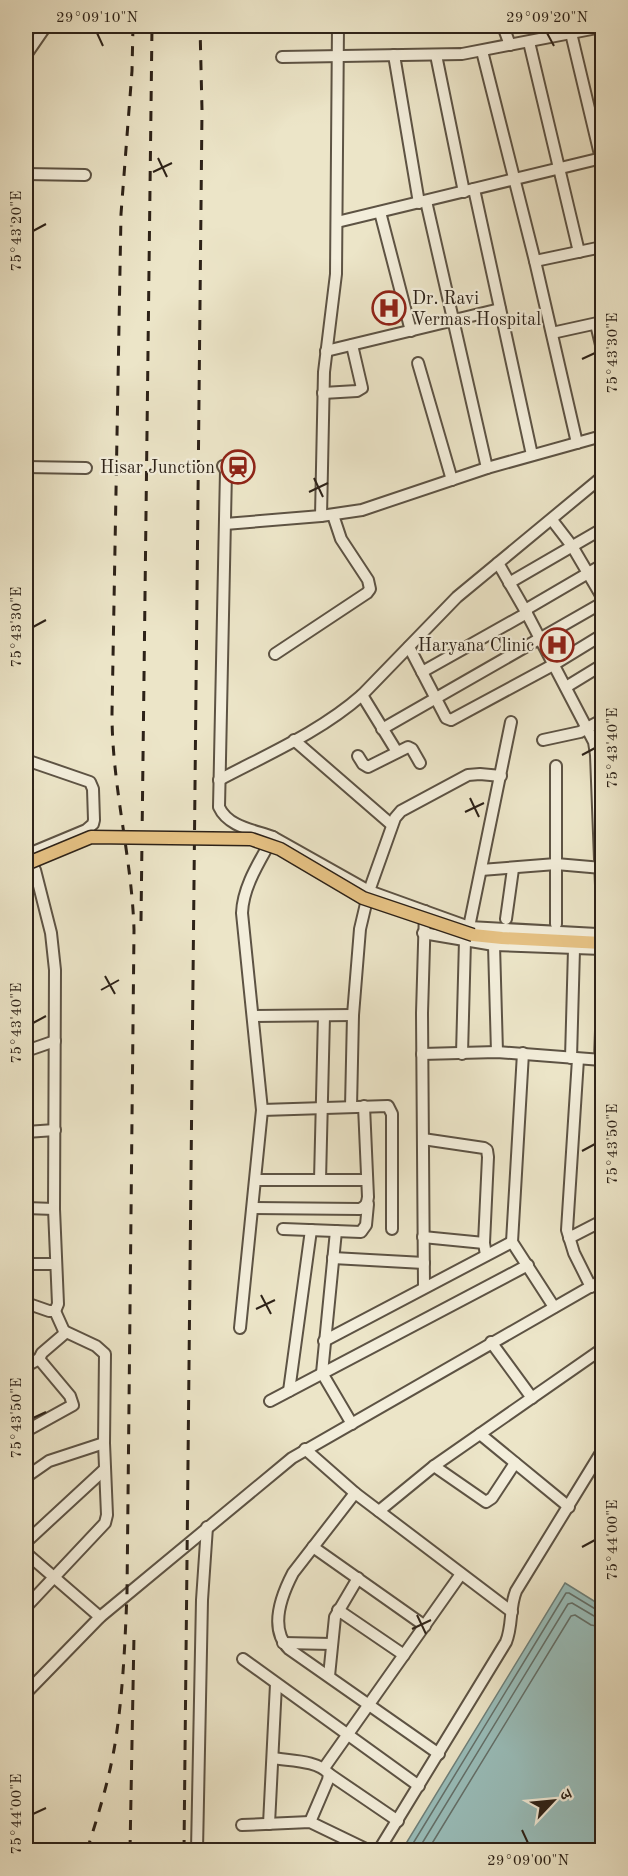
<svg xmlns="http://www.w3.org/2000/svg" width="628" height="1876" font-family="'Old Standard TT','Noto Serif Devanagari',serif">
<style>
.water{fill:#99bebb;stroke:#6e807a;stroke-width:1.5}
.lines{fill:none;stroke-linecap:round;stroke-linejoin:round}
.shore{stroke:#63706a;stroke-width:1.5}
.minor-casing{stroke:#5d5344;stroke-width:14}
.major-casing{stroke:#2d2218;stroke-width:15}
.minor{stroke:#f3eedb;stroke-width:10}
.major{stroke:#e6c284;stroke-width:12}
.rail{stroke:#2d2218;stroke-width:3;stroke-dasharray:10 10;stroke-linecap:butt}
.major-bridge-casing{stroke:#2d2218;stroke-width:15;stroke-linecap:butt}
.major-bridge{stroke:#e6c284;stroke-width:12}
.ticks{fill:none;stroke:#2d2218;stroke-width:2}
.labels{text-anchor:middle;stroke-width:4.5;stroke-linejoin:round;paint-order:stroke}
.poi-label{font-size:18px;fill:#2d2218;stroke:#f3eedb;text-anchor:end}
.neatline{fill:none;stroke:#2d2218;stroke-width:2}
.ticks-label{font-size:15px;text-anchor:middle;fill:#2d2218}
</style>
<rect width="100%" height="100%" fill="#ece5c8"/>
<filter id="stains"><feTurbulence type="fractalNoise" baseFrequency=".00333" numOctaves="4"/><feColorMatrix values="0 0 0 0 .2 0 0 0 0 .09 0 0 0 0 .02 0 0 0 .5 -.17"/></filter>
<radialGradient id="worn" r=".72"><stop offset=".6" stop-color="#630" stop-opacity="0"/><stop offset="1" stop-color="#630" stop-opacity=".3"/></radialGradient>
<polygon class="water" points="565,1583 602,1606 602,1850 402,1850"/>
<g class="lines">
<g class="shore">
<polyline points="409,1850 566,1593 569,1593 597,1610 602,1611"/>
<polyline points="418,1850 568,1604 572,1603 594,1616 602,1618"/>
<polyline points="428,1850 571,1616 575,1615 591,1625 602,1627"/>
</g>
<defs>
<g id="minor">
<polyline points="503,26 510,45"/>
<polyline points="571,33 602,163"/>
<polyline points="529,42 579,252"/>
<polyline points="482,51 535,261 577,443"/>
<polyline points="26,55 46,26"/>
<polyline points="394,55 419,203"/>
<polyline points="436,55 464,192"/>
<polyline points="282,57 462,54 602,27"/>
<polyline points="26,174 85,175"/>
<polyline points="474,189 532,455"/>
<polyline points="426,201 487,468"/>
<polyline points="380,212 411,331"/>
<polyline points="337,222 602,158"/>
<polyline points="535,261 602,247"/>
<polyline points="596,324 602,349"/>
<polyline points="552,333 602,322"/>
<polyline points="326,351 500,309"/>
<polyline points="418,363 452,480"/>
<polyline points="323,393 357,391 362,388 352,345"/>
<path d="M223,466L226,471L219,807C228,827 254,830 273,837C260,861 243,886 242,913L262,1110L240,1328"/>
<polyline points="26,467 86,468"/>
<polyline points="321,516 324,372 336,274 338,26"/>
<polyline points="552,520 572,546 602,597"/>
<polyline points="225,524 321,516 362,510 487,468 602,436"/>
<polyline points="498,563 525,610 594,742 596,755 602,911"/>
<polyline points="509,583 602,529"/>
<polyline points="525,610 602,565"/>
<polyline points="409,647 446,718 451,720 553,665 602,635"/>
<polyline points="275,654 367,593 370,589 368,580 341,539 333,515"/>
<polyline points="422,672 527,613"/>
<polyline points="566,687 602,665"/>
<polyline points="362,695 397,752"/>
<polyline points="382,729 602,603"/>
<polyline points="294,740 392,825"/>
<polyline points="543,740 580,732 602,720"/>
<polyline points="358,756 363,764 368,767 408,747 412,749 420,763"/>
<polyline points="26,760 90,782 93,789 94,820 93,824 86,830 26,855"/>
<path d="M219,780C268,754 320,732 362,695L457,597L602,477"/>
<polyline points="273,837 369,891 469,927 597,934 602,929"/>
<polyline points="481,870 556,864 602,868"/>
<polyline points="506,919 513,869"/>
<polyline points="556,924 556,766"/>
<polyline points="469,927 511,722"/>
<polyline points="423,933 494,945 602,949"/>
<polyline points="494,945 497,1052"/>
<polyline points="253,1016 353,1015"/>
<polyline points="26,1051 55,1041"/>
<polyline points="523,1053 512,1242 554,1307"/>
<polyline points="422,1054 497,1052 602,1060"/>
<polyline points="462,1054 465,940"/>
<polyline points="571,1058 574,949"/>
<polyline points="578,1059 567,1230 574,1253 591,1287"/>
<polyline points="600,1060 602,1002"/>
<polyline points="351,1107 353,1015 360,929 369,891 395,818 401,811 468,775 480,774 501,776"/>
<polyline points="262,1110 388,1106 392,1114 392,1229"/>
<polyline points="26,1132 55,1130"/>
<polyline points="423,1139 484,1148 487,1150 488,1157 484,1243 486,1255"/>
<polyline points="256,1180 367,1180"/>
<polyline points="320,1180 324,1016"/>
<polyline points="26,1208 54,1209"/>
<path d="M253,1208L360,1209C366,1206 367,1204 368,1197L364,1106"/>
<polyline points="283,1229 361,1232 366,1225 368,1204"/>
<polyline points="336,1231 322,1373 352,1424"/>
<polyline points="423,1237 484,1243"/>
<polyline points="569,1238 602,1221"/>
<polyline points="333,1258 424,1263"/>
<polyline points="26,1264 56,1264"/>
<polyline points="424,1287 422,1013 425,911"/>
<polyline points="26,1303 49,1311 55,1311 58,1304 54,1209 55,970 51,933 35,870"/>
<polyline points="324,1341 512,1242"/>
<polyline points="491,1342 532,1398"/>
<polyline points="26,1366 39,1359"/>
<polyline points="289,1391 311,1230"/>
<polyline points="270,1401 528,1265"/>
<polyline points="26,1431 73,1405 70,1396 39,1359 42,1353 63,1335 64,1331 55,1311"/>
<polyline points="480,1434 569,1507"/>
<polyline points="305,1449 355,1493 512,1612"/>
<polyline points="434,1466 486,1502 492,1498 515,1463"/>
<polyline points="26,1477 49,1461 104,1443"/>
<path d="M355,1493L293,1573C281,1596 269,1629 289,1649L439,1754"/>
<polyline points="379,1511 434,1466 602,1349"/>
<polyline points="26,1542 105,1469"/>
<polyline points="313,1547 425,1626"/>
<polyline points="26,1553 100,1617"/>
<polyline points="26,1607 105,1523 107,1515 104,1443 105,1354 96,1346 64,1331"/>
<polyline points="338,1610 404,1655"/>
<polyline points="283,1643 332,1644"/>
<polyline points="243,1659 419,1786"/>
<polyline points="329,1676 335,1617 358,1578"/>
<polyline points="26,1693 100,1617 292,1458 602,1280"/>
<path d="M273,1758C289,1761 318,1760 329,1774L328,1780L310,1822"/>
<polyline points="324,1768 461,1574"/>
<polyline points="329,1774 398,1821"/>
<polyline points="269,1824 276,1684"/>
<polyline points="242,1825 310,1822 368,1850"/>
<polyline points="197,1850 202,1600 207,1527"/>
<path d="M379,1850L506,1642C513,1625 509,1608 516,1591L602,1451"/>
</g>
<polyline id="major" points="473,935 502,938 602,943"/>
</defs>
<use href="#minor" class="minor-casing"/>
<use href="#major" class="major-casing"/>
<use href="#minor" class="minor"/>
<use href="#major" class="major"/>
<g class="rail">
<polyline points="141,921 152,26"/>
<path d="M87,1850C98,1816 109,1780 115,1744C123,1694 125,1644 127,1593L134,930C132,858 112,787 112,714L121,214L132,71L133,26"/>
<polyline points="130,1850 134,1635"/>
<polyline points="184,1850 202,110 200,26"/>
</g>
<defs>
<polyline id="major-bridge" points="26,864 91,837 251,839 280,849 363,898 473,935"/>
</defs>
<use href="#major-bridge" class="major-bridge-casing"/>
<use href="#major-bridge" class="major-bridge"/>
</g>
<path class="ticks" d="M97,33L103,46M547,33L554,46M158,158L167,177M153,172L172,163M33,231L46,224M582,359L595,353M314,478L323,497M309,492L328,483M33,627L46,620M582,755L595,748M470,798L479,817M465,812L484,803M105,976L115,994M101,990L119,980M33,1023L46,1016M582,1151L595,1144M261,1295L271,1314M256,1309L275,1300M33,1418L46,1412M582,1547L595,1540M417,1615L426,1634M412,1629L431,1620M33,1814L46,1808M522,1830L528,1843"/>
<defs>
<symbol id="hospital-ring" viewBox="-11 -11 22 22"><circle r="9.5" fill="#f3eedb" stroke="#8f2418" stroke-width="1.5"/><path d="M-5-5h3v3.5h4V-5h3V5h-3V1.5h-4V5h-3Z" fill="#8f2418"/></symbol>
<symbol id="station-ring" viewBox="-11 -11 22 22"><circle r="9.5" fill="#f3eedb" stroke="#8f2418" stroke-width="1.5"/><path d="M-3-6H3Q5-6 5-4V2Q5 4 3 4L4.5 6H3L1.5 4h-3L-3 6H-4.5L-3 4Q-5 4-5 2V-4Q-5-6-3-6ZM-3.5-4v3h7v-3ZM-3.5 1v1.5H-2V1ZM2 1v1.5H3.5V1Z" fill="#8f2418"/></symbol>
</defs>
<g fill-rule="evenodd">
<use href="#hospital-ring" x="370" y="289" width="38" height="38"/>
<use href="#station-ring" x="219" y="448" width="38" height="38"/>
<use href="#hospital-ring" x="538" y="626" width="38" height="38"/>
</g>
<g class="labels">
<g class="poi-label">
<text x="412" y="304" text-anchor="start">Dr. Ravi<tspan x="412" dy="21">Vermas Hospital</tspan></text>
<text x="215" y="473">Hisar Junction</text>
<text x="534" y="651">Haryana Clinic</text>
</g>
</g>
<rect width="628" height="1876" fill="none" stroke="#ece5c8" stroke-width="66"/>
<g transform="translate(553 1801) rotate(64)" stroke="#f3eedb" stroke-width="4.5" paint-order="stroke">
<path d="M0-4.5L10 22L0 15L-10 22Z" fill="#2d2218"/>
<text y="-9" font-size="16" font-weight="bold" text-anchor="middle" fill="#2d2218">उ</text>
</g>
<rect x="33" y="33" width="562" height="1810" class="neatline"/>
<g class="ticks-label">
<text x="97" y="22">29°09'10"N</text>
<text x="547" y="22">29°09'20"N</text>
<text transform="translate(16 231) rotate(-90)" y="5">75°43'20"E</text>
<text transform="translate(612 353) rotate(-90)" y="5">75°43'30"E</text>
<text transform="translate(16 627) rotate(-90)" y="5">75°43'30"E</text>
<text transform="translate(612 748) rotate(-90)" y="5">75°43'40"E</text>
<text transform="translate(16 1023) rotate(-90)" y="5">75°43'40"E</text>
<text transform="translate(612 1144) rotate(-90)" y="5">75°43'50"E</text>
<text transform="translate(16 1418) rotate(-90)" y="5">75°43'50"E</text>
<text transform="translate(612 1540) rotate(-90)" y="5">75°44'00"E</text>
<text transform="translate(16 1814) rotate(-90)" y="5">75°44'00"E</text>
<text x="528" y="1865">29°09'00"N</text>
</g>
<rect width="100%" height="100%" filter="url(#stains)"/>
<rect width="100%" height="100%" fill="url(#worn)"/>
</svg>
